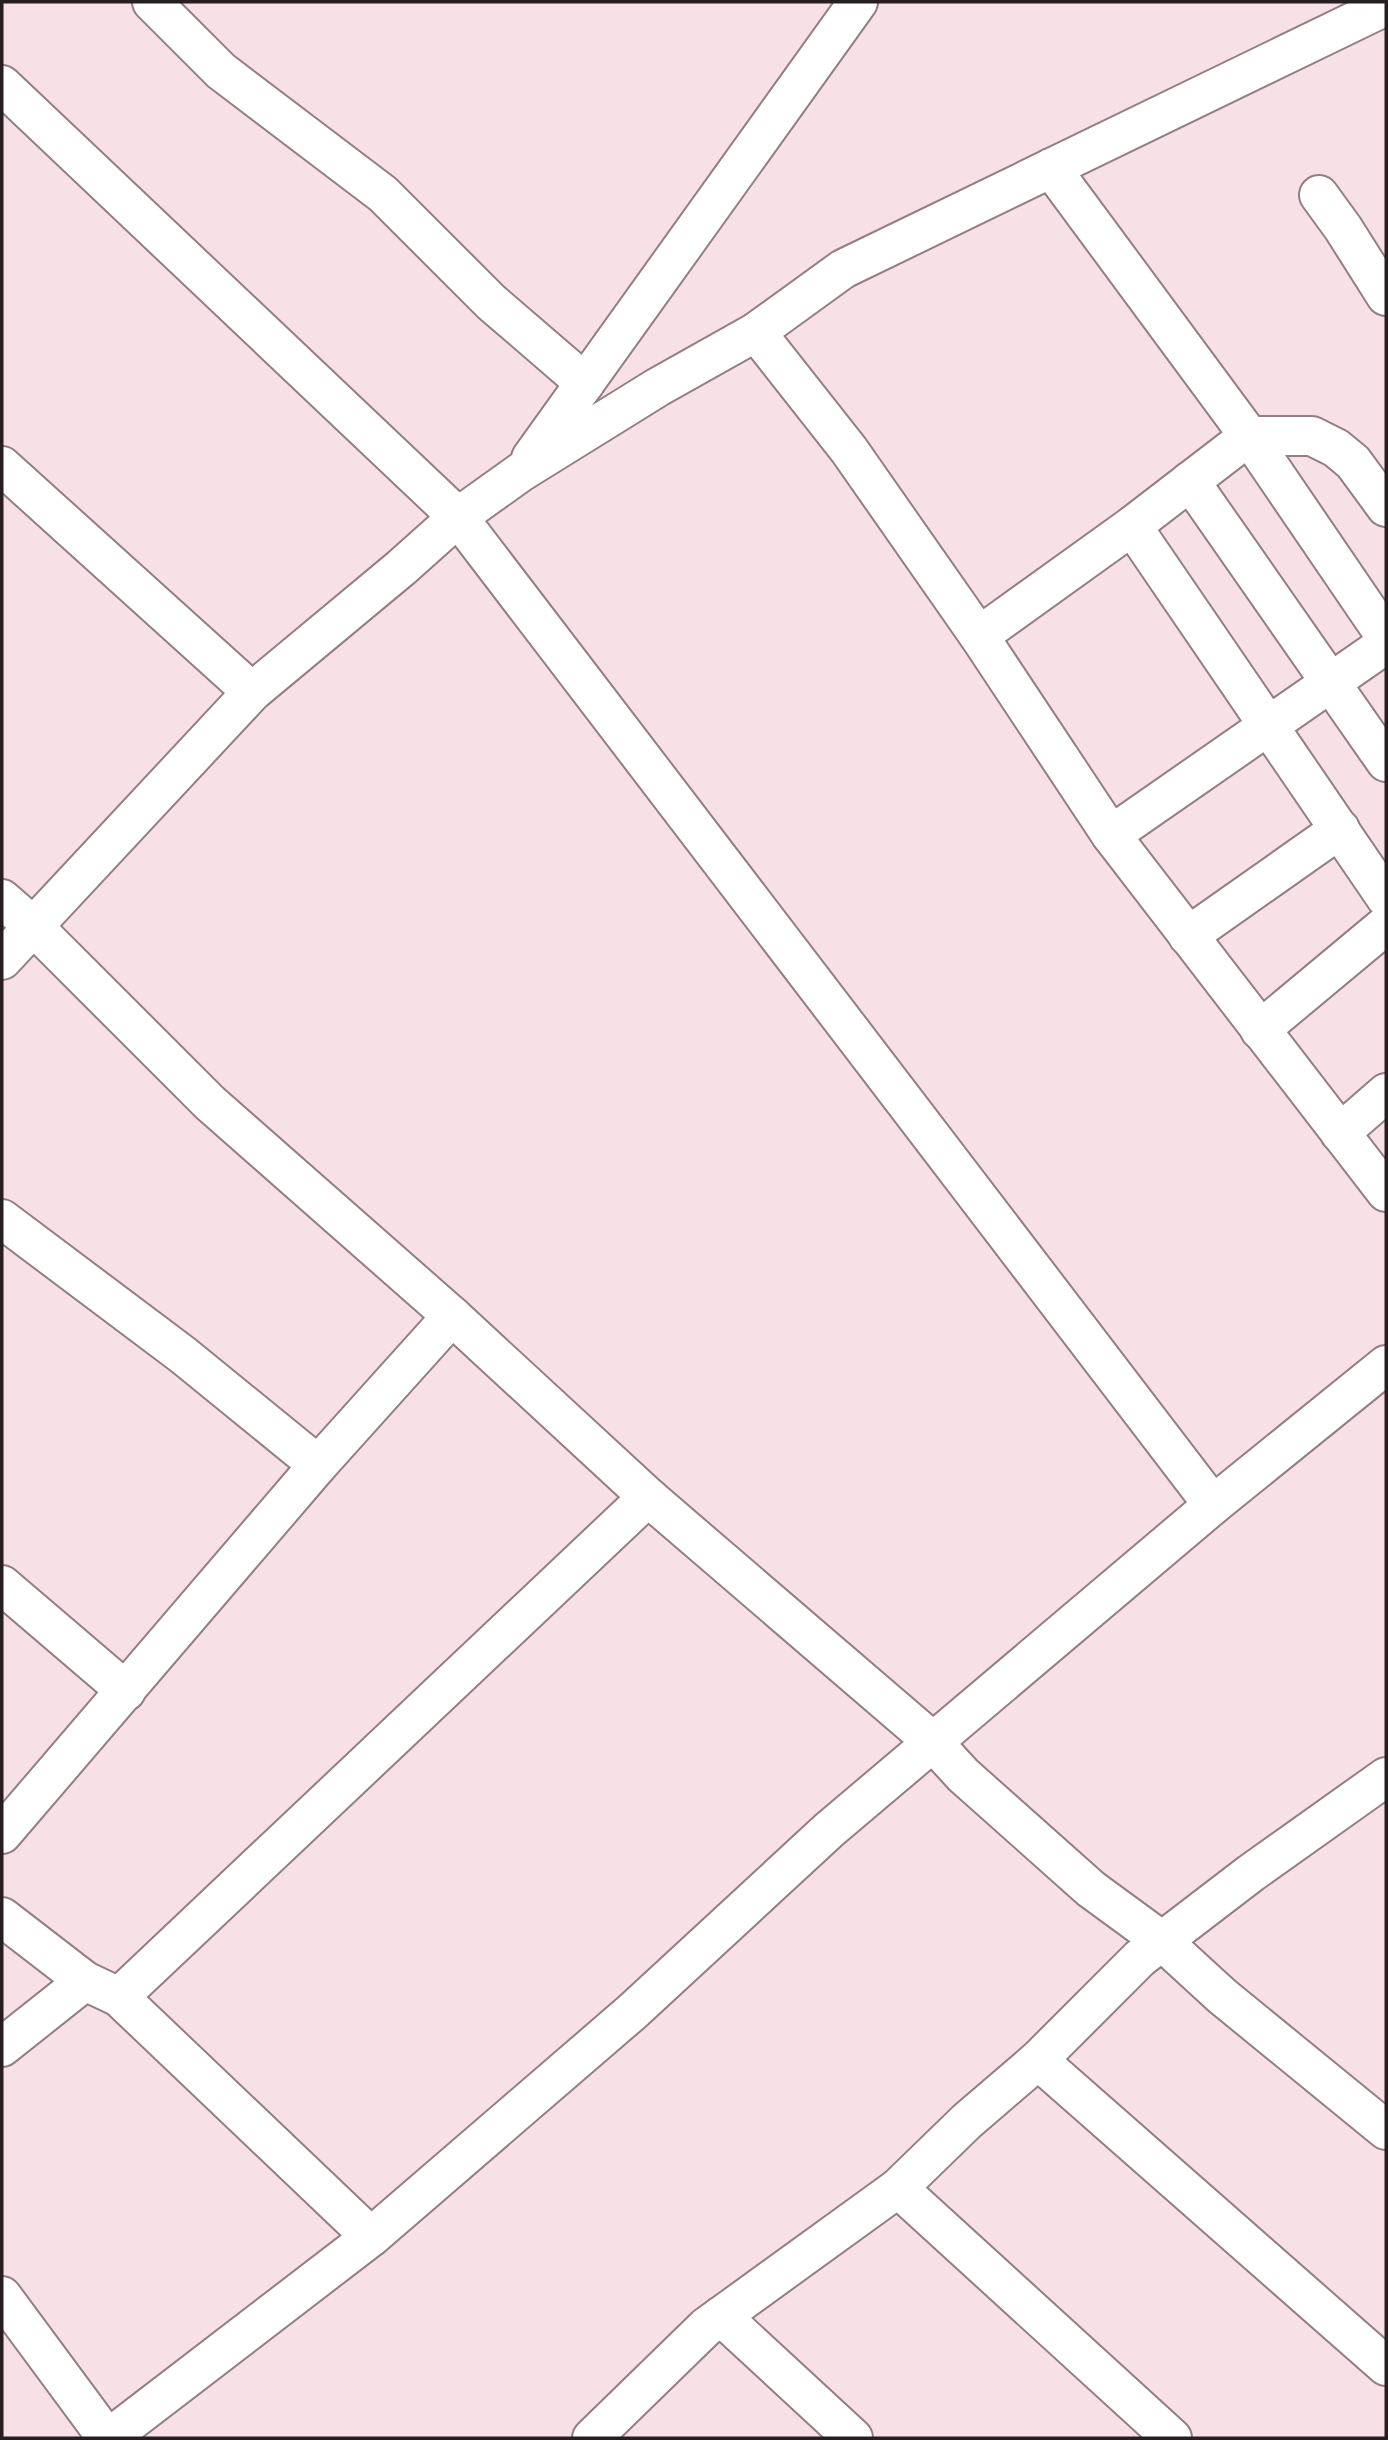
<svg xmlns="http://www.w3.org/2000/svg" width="1388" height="2440" font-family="'Open Sans',sans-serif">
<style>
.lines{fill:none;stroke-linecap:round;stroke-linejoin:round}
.minor-casing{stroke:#927e83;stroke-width:42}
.tertiary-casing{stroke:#927e83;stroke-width:42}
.minor{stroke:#fff;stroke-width:38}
.tertiary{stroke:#fff;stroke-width:38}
</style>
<rect width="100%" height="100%" fill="#f7e0e6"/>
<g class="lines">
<defs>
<g id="minor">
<polyline points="152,2 221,71 383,194 491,302 585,383"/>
<polyline points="2,85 458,517 1213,1505"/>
<polyline points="1051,168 1249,436 1386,637"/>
<polyline points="1319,195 1343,228 1386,296"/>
<polyline points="756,332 849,450 979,636 1111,835 1386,1192"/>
<polyline points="531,458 858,2"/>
<polyline points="2,466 252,692"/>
<polyline points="1190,481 1386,762"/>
<polyline points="1132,526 1386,898"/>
<polyline points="979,636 1132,526 1249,436 1312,436 1336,448 1353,462 1386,507"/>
<polyline points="1111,835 1386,644"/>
<polyline points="2,899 33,926 210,1103 452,1316 648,1497 932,1741 963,1775 1091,1889 1162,1941 1222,1996 1386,2130"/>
<polyline points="1188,936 1340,829"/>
<polyline points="2,960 252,692 401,568 458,517 521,472 658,387 756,332 843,269 1386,6"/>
<polyline points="1260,1030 1386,925"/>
<polyline points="1340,1133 1386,1093"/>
<polyline points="2,1219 183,1355 318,1465"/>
<polyline points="2,1585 126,1691"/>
<polyline points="2,1834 318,1465 452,1316"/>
<polyline points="2,1917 85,1981 119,1997 371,2237"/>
<polyline points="119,1997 648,1497"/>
<polyline points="2,2047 85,1981"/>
<polyline points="1038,2060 1386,2366"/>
<polyline points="898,2188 1172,2438"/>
<polyline points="2,2296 107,2438"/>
<polyline points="721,2316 853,2438"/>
<polyline points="592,2438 706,2327 898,2188 967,2121 1038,2060 1140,1958 1251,1873 1386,1777"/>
</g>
<polyline id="tertiary" points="109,2438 371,2237 632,2012 829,1830 1213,1505 1386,1365"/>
</defs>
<use href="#minor" class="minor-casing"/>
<use href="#tertiary" class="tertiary-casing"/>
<use href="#minor" class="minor"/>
<use href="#tertiary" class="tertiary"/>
</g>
<rect width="1388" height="2440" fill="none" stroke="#261e20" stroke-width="7"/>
</svg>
